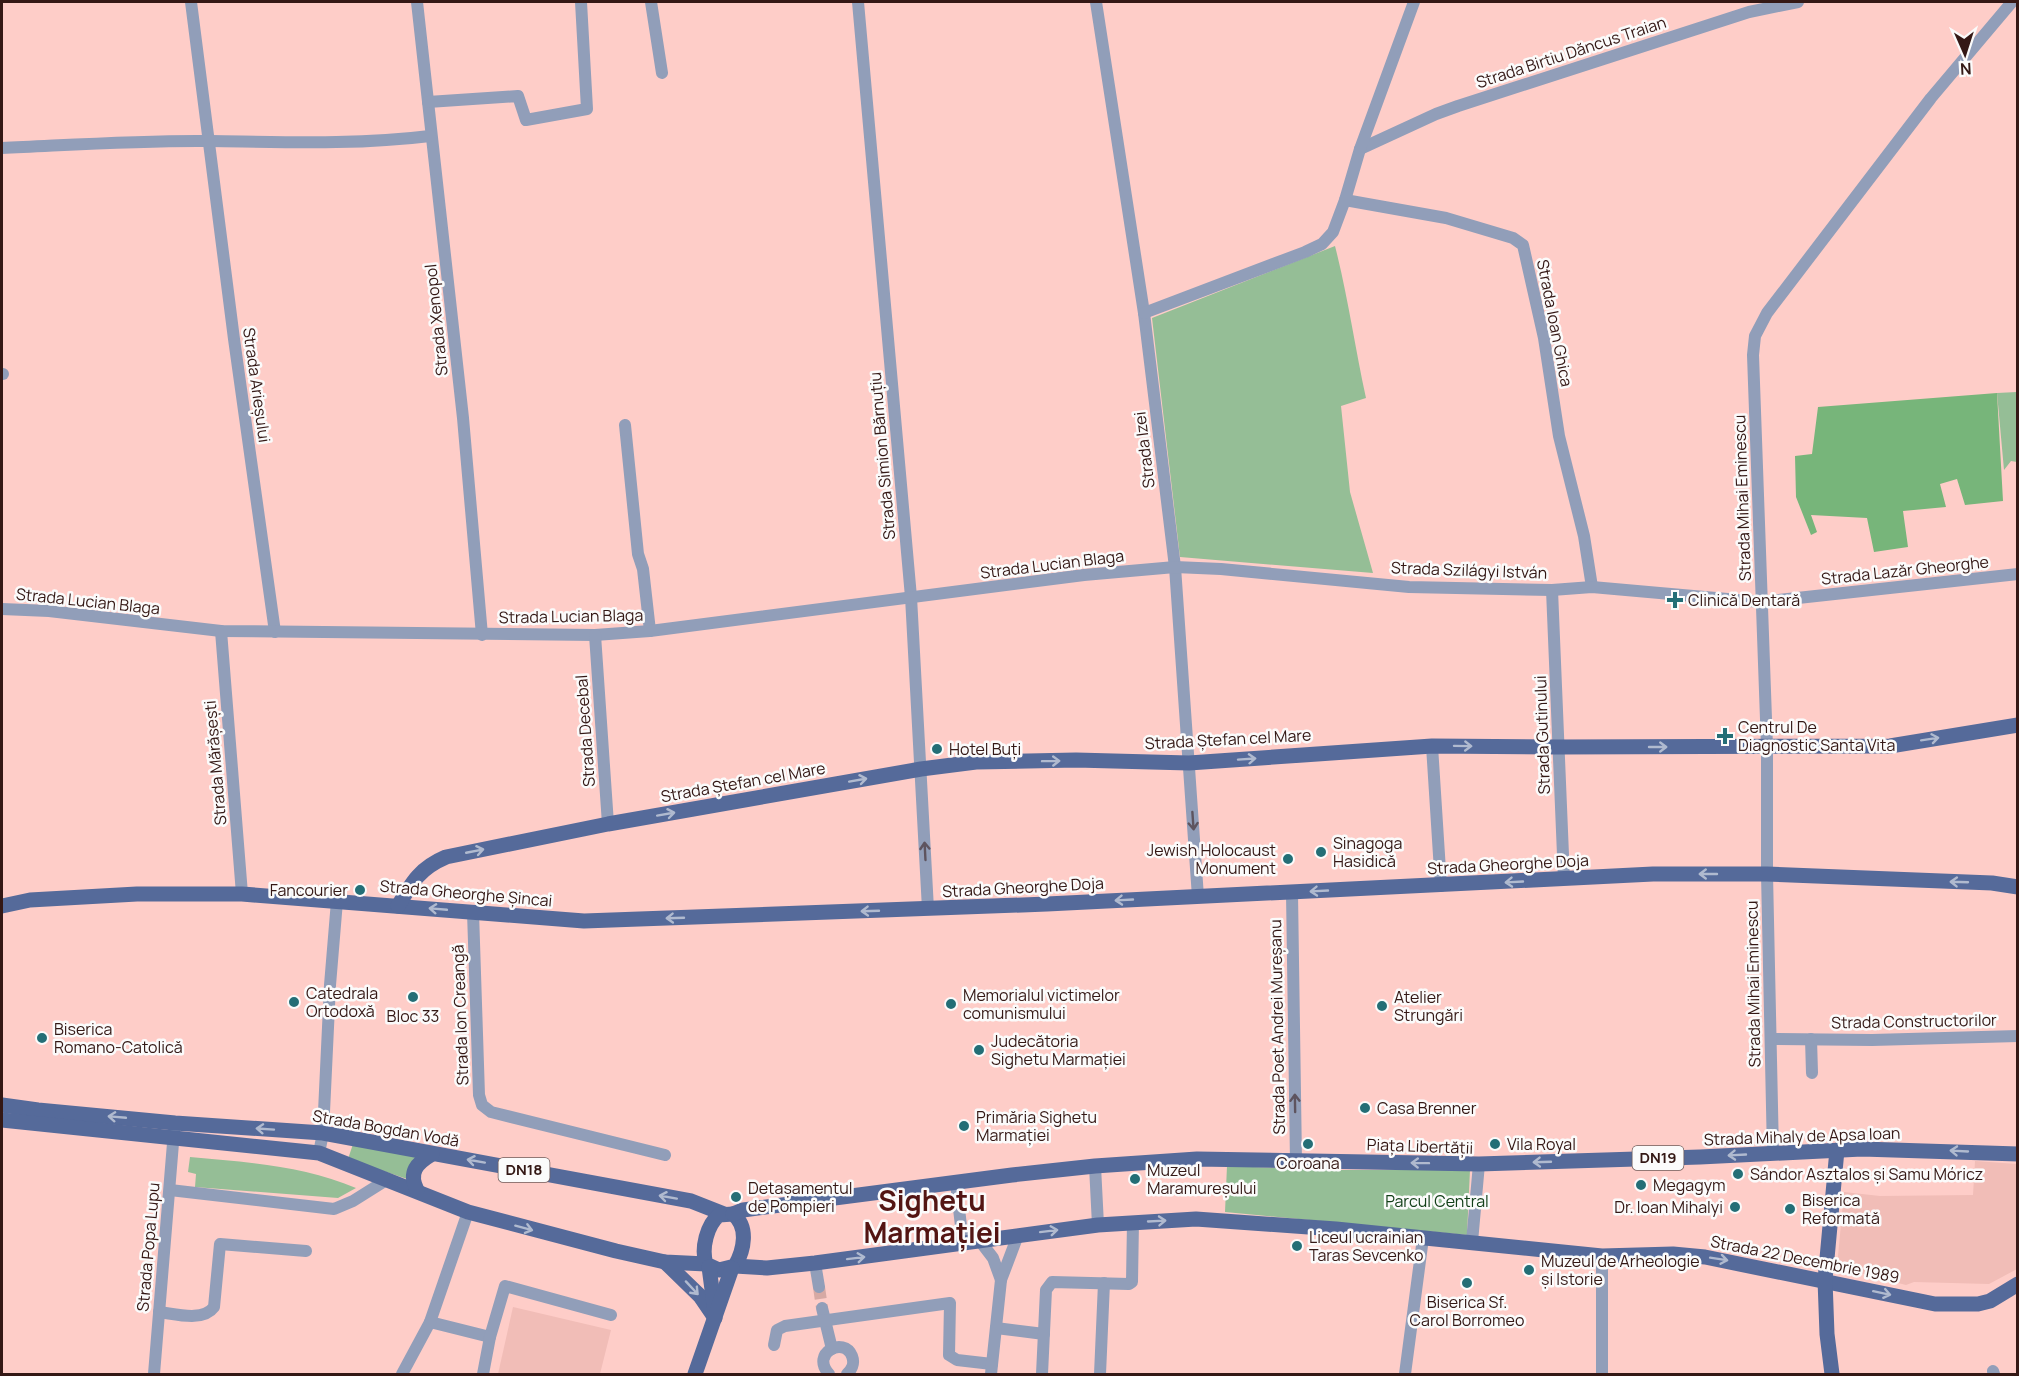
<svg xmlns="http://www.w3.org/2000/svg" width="2019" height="1376" font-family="Manrope,sans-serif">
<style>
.built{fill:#f1bdb7}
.green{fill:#95be96}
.forest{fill:#77b57a}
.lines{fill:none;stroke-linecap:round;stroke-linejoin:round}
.minor-tunnel{stroke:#d6a9a4;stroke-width:12;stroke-dasharray:12 6;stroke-linecap:butt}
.minor{stroke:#919eb9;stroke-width:12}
.major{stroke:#556a9a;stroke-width:15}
.oneway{stroke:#b0bacf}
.oneway2{stroke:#5e545f}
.poi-dot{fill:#246e76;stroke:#fbfbfb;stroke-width:2}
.labels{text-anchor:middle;stroke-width:5;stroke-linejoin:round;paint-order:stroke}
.shield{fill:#fbfbfb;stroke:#705c5a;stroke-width:1.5}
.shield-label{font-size:15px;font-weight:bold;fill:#341815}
.street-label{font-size:16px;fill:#341815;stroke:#fbfbfb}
.poi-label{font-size:16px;fill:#341815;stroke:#fbfbfb;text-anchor:start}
.park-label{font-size:16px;fill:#134019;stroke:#fbfbfb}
.town-label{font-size:28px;font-weight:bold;fill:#531513;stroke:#fbfbfb}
</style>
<rect width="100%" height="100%" fill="#fecdc8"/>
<g class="built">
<polygon points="1975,1161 2017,1164 2017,1269 1989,1284 1914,1282 1906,1285 1837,1267 1844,1192 1880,1196 1973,1195"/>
<polygon points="513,1307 611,1330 600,1374 498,1374"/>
</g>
<g class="green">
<path d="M1335,246C1348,297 1355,348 1366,398L1341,406L1350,492L1373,573L1180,557L1152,318Z"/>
<polygon points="2017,392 2017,462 2011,461 2004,470 1997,393"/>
<polygon points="353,1144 416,1156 410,1180 348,1159"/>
<path d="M190,1157C246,1162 304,1166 356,1188L338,1198L195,1187L196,1174L188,1172Z"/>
<polygon points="1227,1166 1331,1170 1470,1170 1467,1235 1225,1212"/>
</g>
<polygon class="forest" points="1997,393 2003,501 1965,505 1957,479 1940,484 1946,507 1903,511 1908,547 1874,552 1867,518 1811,515 1817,532 1811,535 1796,497 1795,456 1812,454 1818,407"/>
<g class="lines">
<polyline class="minor-tunnel" points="819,1287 822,1308"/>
<g class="minor">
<polyline points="191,2 234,339 275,632"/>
<polyline points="417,2 463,418 482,635"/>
<polyline points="651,2 662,73"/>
<polyline points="858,2 911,597 928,909"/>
<polyline points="1096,2 1144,313 1175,567 1198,897"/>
<polyline points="428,102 518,96 526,120 587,109 581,2"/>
<path d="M2,148C71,145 142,140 211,141C284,142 358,145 430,136"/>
<polyline points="1360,149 1436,114 1458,106 1749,12 1798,2"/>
<polyline points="1345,200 1446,218 1513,238 1523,245 1544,338 1559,436 1584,536 1592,587"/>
<polyline points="1144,313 1305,252 1322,244 1333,232 1345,200 1360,149 1414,2"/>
<polyline points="2,374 3,374"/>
<polyline points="625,425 638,554 643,569 650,631"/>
<polyline points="1552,590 1564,879"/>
<polyline points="2,609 49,611 221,631 595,635 650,631 1084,575 1175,567 1221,569 1409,587 1552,590 1592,587 1761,602 2018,574"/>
<polyline points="221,631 242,894"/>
<polyline points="595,635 608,824"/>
<polyline points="1432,746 1441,886"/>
<polyline points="1292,893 1296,1161"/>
<polyline points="473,912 479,1095 482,1105 491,1112 665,1155"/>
<polyline points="1771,1039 1872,1040 2018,1036"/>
<polyline points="1811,1039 1812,1073"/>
<polyline points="319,1153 323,1133 330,985 337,901"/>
<polyline points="1773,1153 1767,874 1767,747 1753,355 1755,336 1767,313 1931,98 2012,2"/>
<polyline points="1095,1166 1098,1225"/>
<polyline points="956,1183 963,1243"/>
<polyline points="170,1190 334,1209 353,1201 388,1179"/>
<polyline points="980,1241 993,1258 1001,1280"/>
<polyline points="1472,1242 1479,1164"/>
<polyline points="1602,1256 1602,1374"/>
<polyline points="815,1263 819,1287"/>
<polyline points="822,1308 832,1349"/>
<path d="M159,1312C176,1314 203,1322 214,1307L220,1244L306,1251"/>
<polyline points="430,1322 490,1337"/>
<polyline points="996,1328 1044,1334"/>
<polyline points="774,1345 777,1330 785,1326 950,1303 949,1355 957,1360 992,1364"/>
<polyline points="1993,1371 1994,1374"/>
<polyline points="154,1374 174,1131"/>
<polyline points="402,1374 430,1322 468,1212"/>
<polyline points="483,1374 490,1337 505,1286 611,1315"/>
<path d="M829,1374C810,1353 844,1336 852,1356C855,1364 852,1369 847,1374"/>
<polyline points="991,1374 1001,1280 1018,1235"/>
<polyline points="1042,1374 1046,1290 1052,1282 1129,1284 1132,1282 1133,1222"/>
<polyline points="1100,1374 1104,1283"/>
<polyline points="1405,1374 1423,1238"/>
</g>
<g class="major">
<polyline points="2,906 30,900 137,894 242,894 584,921 1047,904 1653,874 1767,874 1992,883 2018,887"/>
<path d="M398,906C412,882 420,868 446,857L608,824L921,769L976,762L1076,760L1189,763L1432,746L1558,747L1890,746L2018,725"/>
<polyline points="2,1105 38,1110 175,1123 323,1133 691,1201 724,1214"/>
<path d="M2,1120L319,1153L468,1212L616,1251L665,1262L706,1264L719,1270L735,1266C744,1250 749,1227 733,1214L719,1215C707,1225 701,1248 706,1264"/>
<path d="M417,1190C408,1172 417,1163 432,1154"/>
<polyline points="733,1214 743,1210 1012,1175 1095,1166 1197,1159 1479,1164 1700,1157 1862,1149 2018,1154"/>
<polyline points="665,1262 700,1296 715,1318"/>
<polyline points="735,1266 767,1268 815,1263 1098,1225 1196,1219 1336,1229 1602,1256 1673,1254 1705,1257 1935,1304 1978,1304 1990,1301 2018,1284"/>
<polyline points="709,1267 715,1312"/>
<polyline points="695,1374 732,1268"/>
<polyline points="1832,1374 1827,1334 1825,1280 1837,1150"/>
</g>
</g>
<defs><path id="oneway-shaft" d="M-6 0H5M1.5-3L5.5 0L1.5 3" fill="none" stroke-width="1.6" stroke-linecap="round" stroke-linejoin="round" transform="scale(1.5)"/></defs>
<g class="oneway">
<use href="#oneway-shaft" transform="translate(1930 739) rotate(-9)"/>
<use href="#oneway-shaft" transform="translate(1463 746) rotate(1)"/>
<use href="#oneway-shaft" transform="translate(1658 747)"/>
<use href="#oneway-shaft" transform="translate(1247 759) rotate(-4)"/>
<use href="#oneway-shaft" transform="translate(1051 761) rotate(-1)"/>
<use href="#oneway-shaft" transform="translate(858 780) rotate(-10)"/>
<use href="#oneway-shaft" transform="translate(666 814) rotate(-10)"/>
<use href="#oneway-shaft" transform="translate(475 851) rotate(-11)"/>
<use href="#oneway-shaft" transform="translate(1708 874) rotate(-180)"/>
<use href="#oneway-shaft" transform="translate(1514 882) rotate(177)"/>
<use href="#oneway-shaft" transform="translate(1959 882) rotate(-178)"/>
<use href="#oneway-shaft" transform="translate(1319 891) rotate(177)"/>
<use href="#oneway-shaft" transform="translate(1124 900) rotate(177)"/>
<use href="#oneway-shaft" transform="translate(438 909) rotate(-175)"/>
<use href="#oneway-shaft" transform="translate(870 911) rotate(178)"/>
<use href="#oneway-shaft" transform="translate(675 918) rotate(178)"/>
<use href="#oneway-shaft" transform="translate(117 1117) rotate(-175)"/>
<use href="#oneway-shaft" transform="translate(265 1129) rotate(-176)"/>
<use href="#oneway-shaft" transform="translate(1959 1151) rotate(-177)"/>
<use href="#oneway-shaft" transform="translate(1737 1155) rotate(177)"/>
<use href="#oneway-shaft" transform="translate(476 1161) rotate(-170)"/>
<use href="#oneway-shaft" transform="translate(1542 1162) rotate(178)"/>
<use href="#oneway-shaft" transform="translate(1420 1163) rotate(-179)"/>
<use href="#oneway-shaft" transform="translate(668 1197) rotate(-170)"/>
<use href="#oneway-shaft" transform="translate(1157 1221) rotate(-3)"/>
<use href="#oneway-shaft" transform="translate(524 1228) rotate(15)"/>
<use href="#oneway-shaft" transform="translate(1049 1231) rotate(-7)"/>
<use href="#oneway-shaft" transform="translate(856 1258) rotate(-7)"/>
<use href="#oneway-shaft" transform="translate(1719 1259) rotate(9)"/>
<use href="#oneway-shaft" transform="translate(692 1288) rotate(47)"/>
<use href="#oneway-shaft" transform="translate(1882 1293) rotate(12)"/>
</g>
<g class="oneway2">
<use href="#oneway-shaft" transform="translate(1193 821) rotate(86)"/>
<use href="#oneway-shaft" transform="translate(925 851) rotate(-93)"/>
<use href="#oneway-shaft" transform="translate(1295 1103) rotate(-91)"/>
</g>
<g class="poi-dot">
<path d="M1672 591h6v6h6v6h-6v6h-6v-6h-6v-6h6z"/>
<path d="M1722 727h6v6h6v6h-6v6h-6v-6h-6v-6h6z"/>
<circle cx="937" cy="749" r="6"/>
<circle cx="1321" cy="852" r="6"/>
<circle cx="1288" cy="859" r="6"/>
<circle cx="360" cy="890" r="6"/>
<circle cx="413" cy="997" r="6"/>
<circle cx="294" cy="1002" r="6"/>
<circle cx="951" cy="1004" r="6"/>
<circle cx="1382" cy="1006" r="6"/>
<circle cx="42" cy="1038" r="6"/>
<circle cx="979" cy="1050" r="6"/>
<circle cx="1365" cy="1108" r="6"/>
<circle cx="964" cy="1126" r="6"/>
<circle cx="1308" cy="1144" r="6"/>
<circle cx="1495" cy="1144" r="6"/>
<circle cx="1738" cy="1174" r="6"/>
<circle cx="1135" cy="1179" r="6"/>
<circle cx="1641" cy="1185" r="6"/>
<circle cx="736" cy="1197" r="6"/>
<circle cx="1735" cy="1207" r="6"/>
<circle cx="1790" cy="1209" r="6"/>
<circle cx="1297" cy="1246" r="6"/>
<circle cx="1529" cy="1270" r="6"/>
<circle cx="1467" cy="1283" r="6"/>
</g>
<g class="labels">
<g class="shield">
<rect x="1632.5" y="1146" width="51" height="24" rx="4.5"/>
<rect x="498.5" y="1158" width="51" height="24" rx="4.5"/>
</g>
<g class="shield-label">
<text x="1658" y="1163">DN19</text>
<text x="524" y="1175">DN18</text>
</g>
<g class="street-label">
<text transform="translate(1571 52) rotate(-18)" y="6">Strada Birtiu Dăncus Traian</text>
<text transform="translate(436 320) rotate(-96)" y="6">Strada Xenopol</text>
<text transform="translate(1555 323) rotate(79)" y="6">Strada Ioan Ghica</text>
<text transform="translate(257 385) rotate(82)" y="6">Strada Arieșului</text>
<text transform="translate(1144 450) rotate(-97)" y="6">Strada Izei</text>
<text transform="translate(882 456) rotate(-95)" y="6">Strada Simion Bărnuțiu</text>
<text transform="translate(1742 498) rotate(-92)" y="6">Strada Mihai Eminescu</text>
<text transform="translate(1052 564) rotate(-7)" y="6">Strada Lucian Blaga</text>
<text transform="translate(1469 570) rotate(2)" y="6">Strada Szilágyi István</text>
<text transform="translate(1905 570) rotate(-6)" y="6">Strada Lazăr Gheorghe</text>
<text transform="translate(88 601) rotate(6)" y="6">Strada Lucian Blaga</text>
<text transform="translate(571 616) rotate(-1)" y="6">Strada Lucian Blaga</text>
<text transform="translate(585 731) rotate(-94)" y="6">Strada Decebal</text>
<text transform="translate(1542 735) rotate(-92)" y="6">Strada Gutinului</text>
<text transform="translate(1228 739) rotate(-3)" y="6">Strada Ștefan cel Mare</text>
<text transform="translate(215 763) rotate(-95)" y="6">Strada Mărășești</text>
<text transform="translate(743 782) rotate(-10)" y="6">Strada Ștefan cel Mare</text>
<text transform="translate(1508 864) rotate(-3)" y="6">Strada Gheorghe Doja</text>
<text transform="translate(1023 887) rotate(-3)" y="6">Strada Gheorghe Doja</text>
<text transform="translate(466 893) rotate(5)" y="6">Strada Gheorghe Șincai</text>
<text transform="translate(1753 984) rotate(-91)" y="6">Strada Mihai Eminescu</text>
<text transform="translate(460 1015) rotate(-92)" y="6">Strada Ion Creangă</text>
<text transform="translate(1914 1021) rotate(-1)" y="6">Strada Constructorilor</text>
<text transform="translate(1277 1027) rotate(-91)" y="6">Strada Poet Andrei Mureșanu</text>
<text transform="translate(386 1128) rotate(10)" y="6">Strada Bogdan Vodă</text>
<text transform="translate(1802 1136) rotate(-2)" y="6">Strada Mihaly de Apsa Ioan</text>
<text transform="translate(1420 1146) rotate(2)" y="6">Piața Libertății</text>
<text transform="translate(148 1247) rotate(-85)" y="6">Strada Popa Lupu</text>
<text transform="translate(1805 1259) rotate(11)" y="6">Strada 22 Decembrie 1989</text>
</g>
<g class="poi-label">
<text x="1688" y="606">Clinică Dentară</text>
<text x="1738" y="733">Centrul De<tspan x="1738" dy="18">Diagnostic Santa Vita</tspan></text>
<text x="949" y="755">Hotel Buți</text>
<text x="1333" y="849">Sinagoga<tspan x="1333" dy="18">Hasidică</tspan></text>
<text x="1276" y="856" text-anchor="end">Jewish Holocaust<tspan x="1276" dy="18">Monument</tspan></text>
<text x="348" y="896" text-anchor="end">Fancourier</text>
<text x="306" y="999">Catedrala<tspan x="306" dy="18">Ortodoxă</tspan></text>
<text x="963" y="1001">Memorialul victimelor<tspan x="963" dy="18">comunismului</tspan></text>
<text x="1394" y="1003">Atelier<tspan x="1394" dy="18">Strungări</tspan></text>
<text x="413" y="1022" text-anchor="middle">Bloc 33</text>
<text x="54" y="1035">Biserica<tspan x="54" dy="18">Romano-Catolică</tspan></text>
<text x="991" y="1047">Judecătoria<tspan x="991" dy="18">Sighetu Marmației</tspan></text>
<text x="1377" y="1114">Casa Brenner</text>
<text x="976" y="1123">Primăria Sighetu<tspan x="976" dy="18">Marmației</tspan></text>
<text x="1507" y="1150">Vila Royal</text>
<text x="1308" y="1169" text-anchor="middle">Coroana</text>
<text x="1147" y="1176">Muzeul<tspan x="1147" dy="18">Maramureșului</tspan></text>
<text x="1750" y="1180">Sándor Asztalos și Samu Móricz</text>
<text x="1653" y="1191">Megagym</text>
<text x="748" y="1194">Detașamentul<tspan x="748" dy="18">de Pompieri</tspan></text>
<text x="1802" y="1206">Biserica<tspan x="1802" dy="18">Reformată</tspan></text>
<text x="1723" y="1213" text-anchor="end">Dr. Ioan Mihalyi</text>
<text x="1309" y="1243">Liceul ucrainian<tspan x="1309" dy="18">Taras Sevcenko</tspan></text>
<text x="1541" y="1267">Muzeul de Arheologie<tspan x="1541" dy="18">și Istorie</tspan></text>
<text x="1467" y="1308" text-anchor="middle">Biserica Sf.<tspan x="1467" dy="18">Carol Borromeo</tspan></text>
</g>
<g class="park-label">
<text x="1437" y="1207">Parcul Central</text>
</g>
<g class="town-label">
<text x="932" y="1211">Sighetu<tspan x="932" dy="32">Marmației</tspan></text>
</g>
</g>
<rect width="2019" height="1376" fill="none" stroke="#341815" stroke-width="6"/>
<g transform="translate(1965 54) rotate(177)" stroke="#fbfbfb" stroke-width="4.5" paint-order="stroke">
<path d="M0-4.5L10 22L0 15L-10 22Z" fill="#341815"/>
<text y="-9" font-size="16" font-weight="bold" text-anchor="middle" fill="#341815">N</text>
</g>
</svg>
